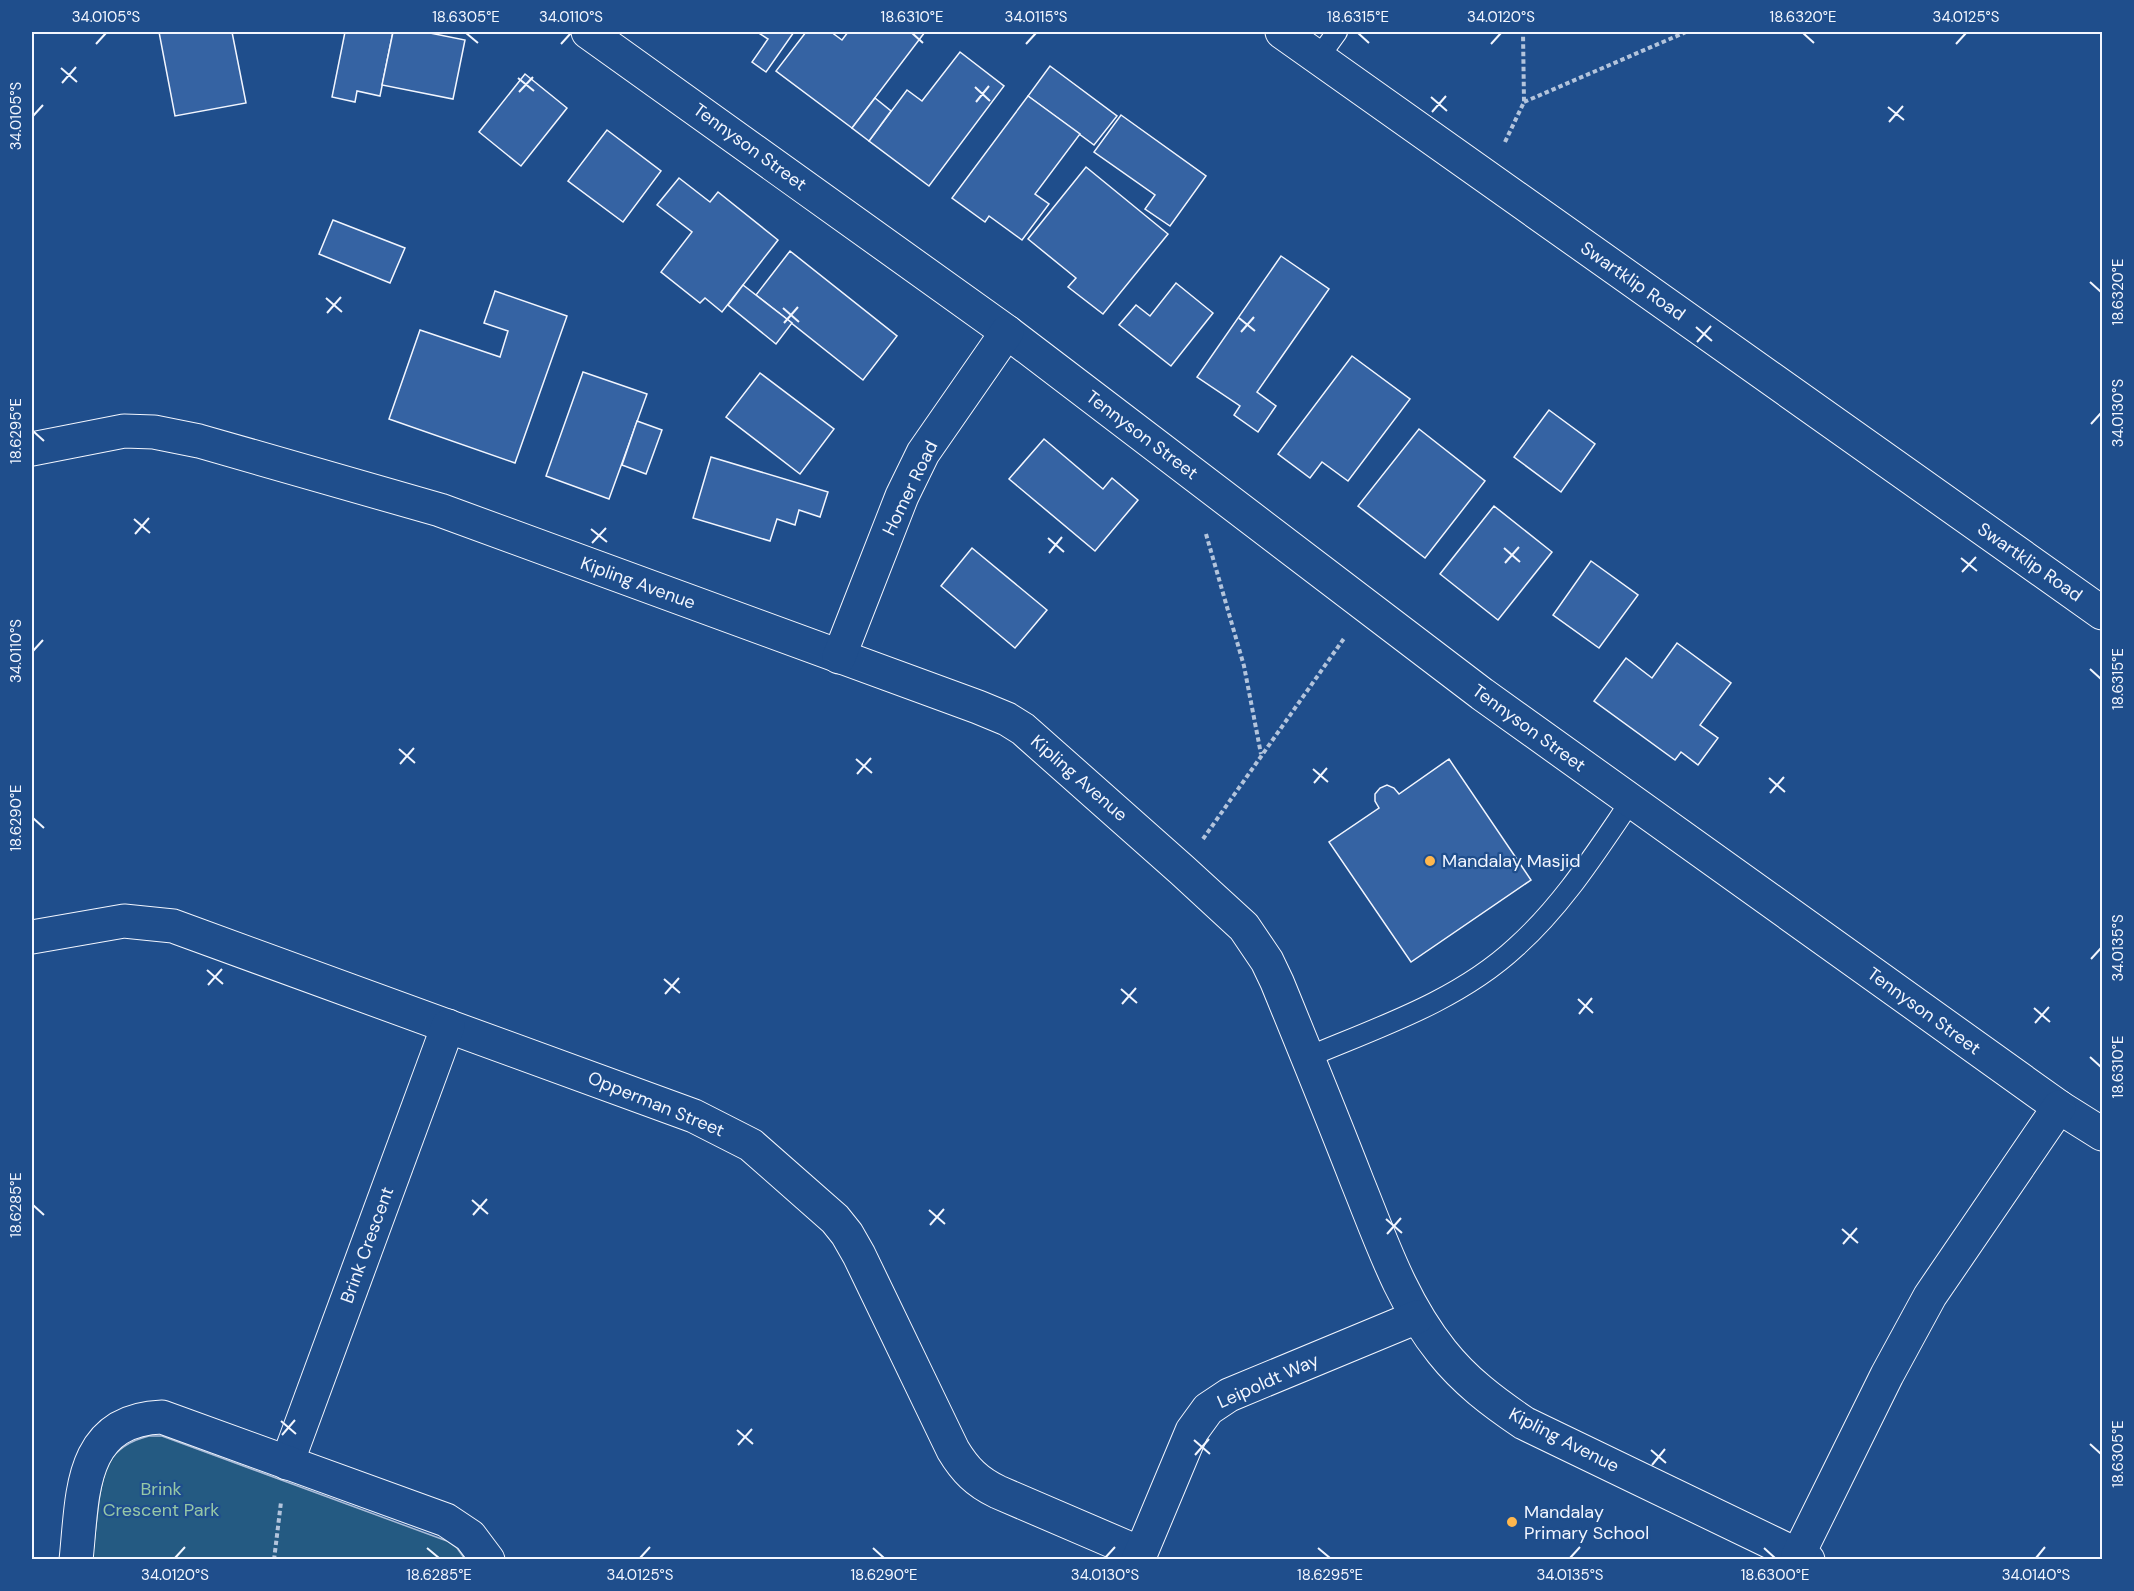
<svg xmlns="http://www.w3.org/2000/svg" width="2134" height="1591" font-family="'DM Sans',sans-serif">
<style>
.green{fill:#245a82;stroke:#a8bbd7;stroke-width:1.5}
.building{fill:#3563a3;stroke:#f2f6ff;stroke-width:1.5}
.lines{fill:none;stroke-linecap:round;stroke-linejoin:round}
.lane-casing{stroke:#f2f6ff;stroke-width:22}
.street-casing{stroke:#f2f6ff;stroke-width:35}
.primary-casing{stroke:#f2f6ff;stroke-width:35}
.path{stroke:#b3c4dc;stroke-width:4;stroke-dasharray:4.5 3;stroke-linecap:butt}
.lane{stroke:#1f4e8c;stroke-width:20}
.street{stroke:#1f4e8c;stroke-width:33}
.primary{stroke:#1f4e8c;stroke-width:33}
.ticks{fill:none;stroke:#f2f6ff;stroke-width:2}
.poi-dot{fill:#ffb74d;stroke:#1f4e8c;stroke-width:2}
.labels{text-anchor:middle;stroke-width:4.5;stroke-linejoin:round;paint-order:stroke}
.street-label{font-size:18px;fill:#f2f6ff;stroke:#1f4e8c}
.poi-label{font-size:18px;fill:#f2f6ff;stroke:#1f4e8c;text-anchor:start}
.park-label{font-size:18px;fill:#97c8a6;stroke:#1f4e8c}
.neatline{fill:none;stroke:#f2f6ff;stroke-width:2}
.ticks-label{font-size:15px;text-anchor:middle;fill:#f2f6ff}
</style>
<rect width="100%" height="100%" fill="#1f4e8c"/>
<path class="green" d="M149,1436H162L447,1541L457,1548L465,1559L92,1560C94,1543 96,1526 98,1509C102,1471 108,1446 149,1436Z"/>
<g class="building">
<polygon points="159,32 232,32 246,103 175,116"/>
<polygon points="345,32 393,32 380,96 357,91 355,102 332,97"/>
<polygon points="393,32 425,32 465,40 453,99 382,85"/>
<polygon points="757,32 794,32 766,72 752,62 768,39"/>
<polygon points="806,32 831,32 842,40 848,32 925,32 852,128 776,71"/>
<polygon points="960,52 1004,86 929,186 869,141 907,90 922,101"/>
<polygon points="1050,66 1117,116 1094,145 1028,96"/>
<polygon points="525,74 567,108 521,166 479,132"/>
<polygon points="1028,96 1080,134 1035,194 1049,204 1022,240 989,216 985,222 952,198"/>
<polygon points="875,98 891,111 869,141 852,128"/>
<polygon points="1121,115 1206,176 1170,226 1145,209 1155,195 1094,152"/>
<polygon points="607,130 661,171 623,222 568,181"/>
<polygon points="1086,167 1168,234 1103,314 1068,287 1076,278 1028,239"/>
<polygon points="679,178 710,202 718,192 778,240 722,312 705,298 700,303 661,272 692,232 657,205"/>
<polygon points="333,220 405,248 390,283 319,254"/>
<polygon points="790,251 897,336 863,380 756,295"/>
<polygon points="1281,256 1329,289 1257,392 1276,406 1258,432 1234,415 1240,406 1197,377"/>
<polygon points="1176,283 1213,313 1171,366 1119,325 1136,305 1150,316"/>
<polygon points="743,285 792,323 776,344 728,305"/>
<polygon points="495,291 567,316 515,463 389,419 420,330 500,357 508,331 484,323"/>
<polygon points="1352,356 1410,399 1348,481 1322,462 1310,478 1278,454"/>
<polygon points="583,372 647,394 609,499 546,476"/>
<polygon points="760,373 834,429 800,474 726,417"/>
<polygon points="1549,410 1595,444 1561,492 1514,457"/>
<polygon points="637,421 662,430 646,474 622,465"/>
<polygon points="1419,429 1485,481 1425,558 1358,506"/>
<polygon points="1044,439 1103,489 1112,478 1138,500 1095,551 1009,479"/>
<polygon points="711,457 828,492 820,517 799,510 795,525 777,519 770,541 693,518"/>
<polygon points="1494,506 1552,552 1498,620 1440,574"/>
<polygon points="972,548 1047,610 1015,648 941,586"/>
<polygon points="1591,561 1638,595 1599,648 1553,615"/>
<polygon points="1677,643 1731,683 1700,725 1718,738 1698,765 1681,752 1675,760 1594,701 1626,658 1652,678"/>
<polygon points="1449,759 1531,880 1411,962 1329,842 1379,808 1375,801 1375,794 1380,788 1387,785 1394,788 1399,794"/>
</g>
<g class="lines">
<defs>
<g id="lane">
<polyline points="1319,57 1337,32"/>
<path d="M1308,1057C1379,1027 1458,1001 1516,947C1563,905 1596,852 1631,801"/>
</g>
<g id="street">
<polyline points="588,32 1007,332 1482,694 2059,1107 2102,1134"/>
<path d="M32,449L124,431L154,432L199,441L440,510L978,707L1007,719L1023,729L1182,870L1244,927L1267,961L1277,982C1304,1048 1331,1114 1357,1181C1381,1240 1401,1301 1442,1352C1465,1381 1493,1402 1524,1423L1808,1560"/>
<polyline points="839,657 902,496 923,453 1007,332"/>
<path d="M32,937L124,921L173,926L694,1116L751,1145L835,1219L847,1234L859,1255L953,1450C965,1470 977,1482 998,1492L1140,1553"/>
<polyline points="287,1463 448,1026"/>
<polyline points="1798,1555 1887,1375 1930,1296 2059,1107"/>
<path d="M76,1560C83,1496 78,1420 162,1417L446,1520L470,1536L488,1560"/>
<polyline points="1138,1560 1192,1431 1208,1409 1229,1395 1417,1317"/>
</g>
<polyline id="primary" points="1282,32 2102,613"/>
</defs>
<use href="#lane" class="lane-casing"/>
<use href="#street" class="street-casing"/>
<use href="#primary" class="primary-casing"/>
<g class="path">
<polyline points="1524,102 1686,32"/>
<polyline points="1505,142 1524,102 1523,32"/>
<polyline points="1206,534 1244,666 1261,754"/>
<polyline points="1203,839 1345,637"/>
<polyline points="274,1560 281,1502"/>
</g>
<use href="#lane" class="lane"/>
<use href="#street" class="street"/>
<use href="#primary" class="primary"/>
</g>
<path class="ticks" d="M466,33L478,43M912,33L923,43M1358,33L1369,43M1803,33L1814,43M96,44L106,33M561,44L571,33M1026,44L1036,33M1491,44L1501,33M1956,44L1966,33M61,68L77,82M518,78L534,91M62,83L76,67M975,87L990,101M519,92L533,77M1431,97L1447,111M976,102L989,86M1888,107L1904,120M1432,112L1446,96M33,116L43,105M1889,122L1903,106M2090,282L2101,292M326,298L342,312M783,308L799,322M327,313L341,297M1239,318L1255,331M784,323L798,307M1696,327L1712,341M1241,332L1254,317M1697,342L1711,326M2091,424L2101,413M33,431L44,441M134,519L150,533M591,529L607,542M135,534L149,518M1048,538L1064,552M592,543L606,528M1504,548L1520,562M1049,553L1062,537M1961,558L1977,571M1505,563L1519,547M1962,572L1976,557M33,651L43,640M2090,669L2101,679M399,749L415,763M856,759L872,773M400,764L414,748M1313,769L1328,782M857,774L871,758M1769,778L1785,792M1314,783L1327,768M1770,793L1784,777M33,818L44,828M2091,959L2101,948M207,970L223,984M664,979L680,993M208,985L222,969M1121,989L1137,1003M665,994L679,978M1578,999L1593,1013M1122,1004L1136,988M2034,1008L2050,1022M1579,1014L1592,998M2035,1023L2049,1007M2090,1057L2101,1067M472,1200L488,1214M33,1205L44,1215M929,1210L945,1224M473,1215L487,1199M1386,1219L1402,1233M930,1225L944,1209M1842,1229L1858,1243M1387,1234L1401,1218M1843,1244L1857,1228M281,1421L296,1434M737,1430L753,1444M282,1435L295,1420M1194,1440L1210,1454M2090,1444L2101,1454M738,1445L752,1429M1651,1450L1666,1463M1195,1455L1209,1439M1652,1465L1665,1449M427,1548L439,1558M873,1548L884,1558M1318,1548L1330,1558M1764,1548L1775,1558M175,1558L185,1547M640,1558L650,1547M1105,1558L1115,1547M1570,1558L1580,1547M2036,1558L2045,1547"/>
<g class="poi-dot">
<circle cx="1430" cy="861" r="6"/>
<circle cx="1512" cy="1522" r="6"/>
</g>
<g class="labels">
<g class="street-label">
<text transform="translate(750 147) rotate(36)" y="6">Tennyson Street</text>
<text transform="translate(1633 281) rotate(35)" y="6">Swartklip Road</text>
<text transform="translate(1142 435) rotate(37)" y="6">Tennyson Street</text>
<text transform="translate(910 488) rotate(-64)" y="6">Homer Road</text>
<text transform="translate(2030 562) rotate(35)" y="6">Swartklip Road</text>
<text transform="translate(638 583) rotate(20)" y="6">Kipling Avenue</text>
<text transform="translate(1529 728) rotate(36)" y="6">Tennyson Street</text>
<text transform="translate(1079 778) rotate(41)" y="6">Kipling Avenue</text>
<text transform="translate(1924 1011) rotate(36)" y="6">Tennyson Street</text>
<text transform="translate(656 1104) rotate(22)" y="6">Opperman Street</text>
<text transform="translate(367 1245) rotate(-70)" y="6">Brink Crescent</text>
<text transform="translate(1268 1381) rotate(-24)" y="6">Leipoldt Way</text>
<text transform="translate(1564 1440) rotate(27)" y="6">Kipling Avenue</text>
</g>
<g class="poi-label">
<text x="1442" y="867">Mandalay Masjid</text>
<text x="1524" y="1518">Mandalay<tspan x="1524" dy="21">Primary School</tspan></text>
</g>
<g class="park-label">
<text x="161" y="1495">Brink<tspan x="161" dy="21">Crescent Park</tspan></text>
</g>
</g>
<rect width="2134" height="1591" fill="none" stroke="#1f4e8c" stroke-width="66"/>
<rect x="33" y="33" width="2068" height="1525" class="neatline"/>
<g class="ticks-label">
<text x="106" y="22">34.0105°S</text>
<text x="466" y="22">18.6305°E</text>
<text x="571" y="22">34.0110°S</text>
<text x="912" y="22">18.6310°E</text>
<text x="1036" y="22">34.0115°S</text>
<text x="1358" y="22">18.6315°E</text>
<text x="1501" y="22">34.0120°S</text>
<text x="1803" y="22">18.6320°E</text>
<text x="1966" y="22">34.0125°S</text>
<text transform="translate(16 116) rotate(-90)" y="5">34.0105°S</text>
<text transform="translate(2118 292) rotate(-90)" y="5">18.6320°E</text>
<text transform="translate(2118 413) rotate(-90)" y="5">34.0130°S</text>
<text transform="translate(16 431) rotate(-90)" y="5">18.6295°E</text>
<text transform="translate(16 651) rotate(-90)" y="5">34.0110°S</text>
<text transform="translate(2118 679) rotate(-90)" y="5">18.6315°E</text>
<text transform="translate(16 818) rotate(-90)" y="5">18.6290°E</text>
<text transform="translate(2118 948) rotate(-90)" y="5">34.0135°S</text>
<text transform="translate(2118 1067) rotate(-90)" y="5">18.6310°E</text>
<text transform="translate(16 1205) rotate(-90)" y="5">18.6285°E</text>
<text transform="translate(2118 1454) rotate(-90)" y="5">18.6305°E</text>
<text x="175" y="1580">34.0120°S</text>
<text x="439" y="1580">18.6285°E</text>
<text x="640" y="1580">34.0125°S</text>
<text x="884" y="1580">18.6290°E</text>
<text x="1105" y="1580">34.0130°S</text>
<text x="1330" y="1580">18.6295°E</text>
<text x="1570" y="1580">34.0135°S</text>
<text x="1775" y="1580">18.6300°E</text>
<text x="2036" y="1580">34.0140°S</text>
</g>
</svg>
